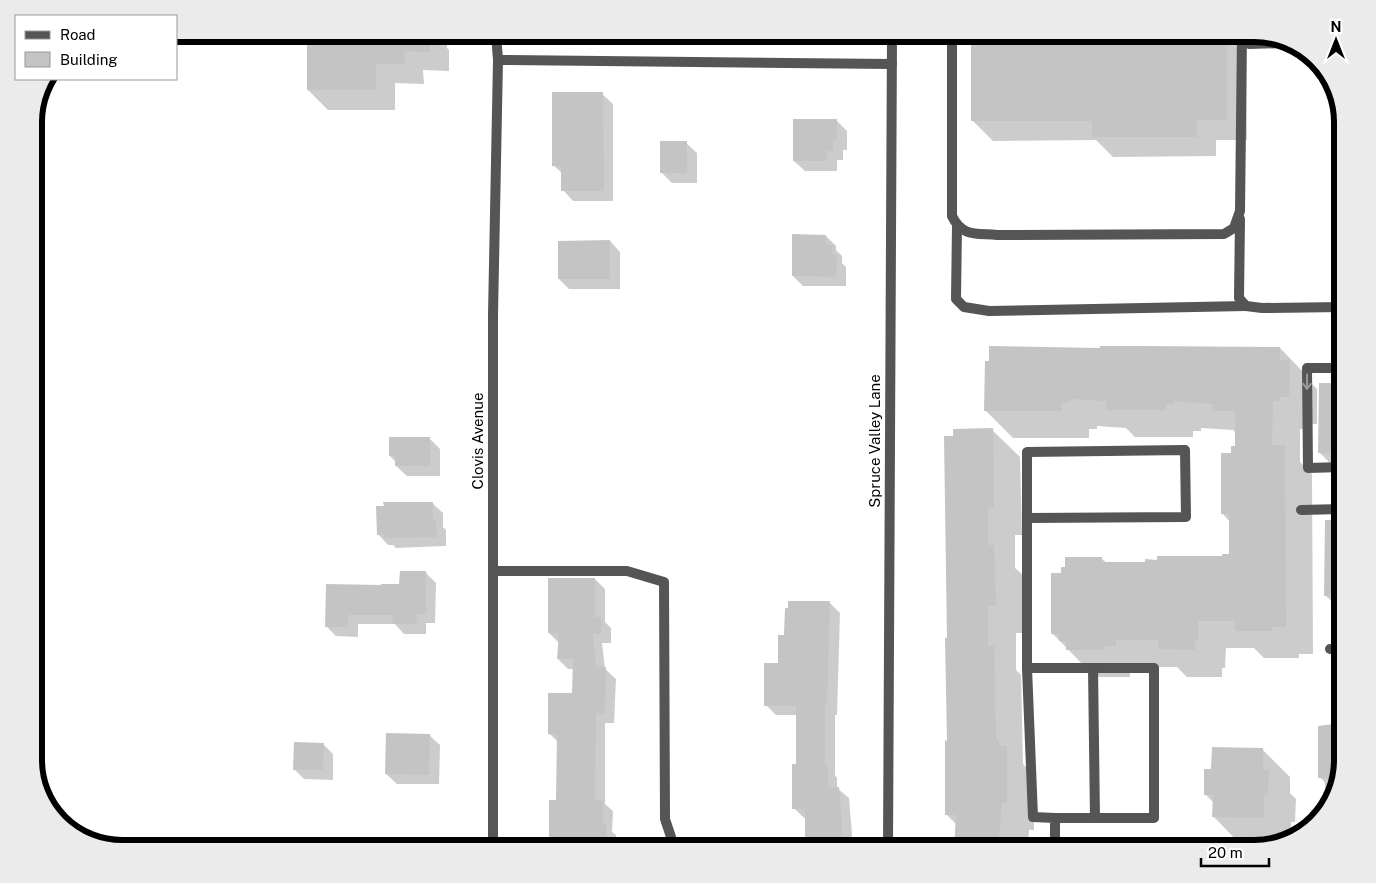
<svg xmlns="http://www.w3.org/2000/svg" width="1376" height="883" font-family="'Public Sans',sans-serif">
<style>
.shadow{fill:#0003}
.building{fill:#c4c4c4}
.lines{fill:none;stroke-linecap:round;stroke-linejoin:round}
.lane{stroke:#555;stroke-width:10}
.street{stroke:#555;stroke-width:10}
.oneway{stroke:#999}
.labels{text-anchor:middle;stroke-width:4.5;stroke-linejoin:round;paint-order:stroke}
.street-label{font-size:15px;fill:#000;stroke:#fff}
.rim{fill:none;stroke:#000;stroke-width:6}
</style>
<rect width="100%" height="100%" fill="#fff"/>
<g class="shadow">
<polygon points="309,34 437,34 447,44 447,48 449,50 449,71 423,70 424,84 395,83 395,110 328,110 308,90"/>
<polygon points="973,34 1246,34 1247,140 1216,140 1216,156 1113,157 1096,140 993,141 973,121"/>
<polygon points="602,94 613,104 613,201 573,201 563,190 563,174 553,165"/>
<polygon points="837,121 847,131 847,150 843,150 843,160 837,160 837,171 805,171 794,161"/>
<polygon points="686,143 697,153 697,183 672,183 662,173"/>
<polygon points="826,236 836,246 836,250 842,256 842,263 846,267 846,286 803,286 793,276"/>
<polygon points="610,241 620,252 620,289 569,289 559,279"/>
<polygon points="1280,348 1307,376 1307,379 1317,389 1317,424 1308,424 1308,429 1300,429 1300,462 1312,474 1313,654 1299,654 1299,658 1264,658 1254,648 1226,648 1225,668 1222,668 1222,677 1187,677 1177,667 1143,667 1130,673 1130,677 1095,677 1052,633 1062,574 1101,558 1107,563 1146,563 1223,558 1230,555 1230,522 1222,513 1232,454 1236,447 1236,433 1233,430 1201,428 1201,431 1193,431 1193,437 1135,437 1126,428 1097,426 1097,429 1089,429 1089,438 1013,438 985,410 1101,349"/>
<polygon points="1320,384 1342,384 1342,468 1335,468 1320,453"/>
<polygon points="992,430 1020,457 1022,535 1015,535 1015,568 1022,574 1023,633 1016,633 1016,670 1021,675 1023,764 1034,775 1034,830 1029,830 1028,849 955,849 956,824 946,814 949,639"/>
<polygon points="429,438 440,449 440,476 407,476 396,466 396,462 390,456"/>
<polygon points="432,503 443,513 443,527 446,530 446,546 396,548 393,545 388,545 378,534"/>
<polygon points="1326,521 1342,521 1342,611 1326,596"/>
<polygon points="426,573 436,583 435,623 426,623 426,634 404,634 395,624 358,624 358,637 336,636 326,626"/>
<polygon points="595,579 605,589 605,622 611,628 611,643 602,643 605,669 616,679 614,723 605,723 605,804 613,811 612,832 616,835 616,849 556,849 550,843 557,801 559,743 550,734 573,695 574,669 568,669 558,659 559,643 549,633"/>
<polygon points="830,603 840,613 837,715 835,715 835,775 837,778 837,788 849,798 852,834 851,849 806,849 806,818 804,818 794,808 797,766 797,715 776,715 766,705 779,664 786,636"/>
<polygon points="1341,675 1342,675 1342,761 1327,810 1325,812 1325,783 1320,777 1341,725"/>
<polygon points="429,735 440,745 439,784 397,784 386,774"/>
<polygon points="323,744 333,754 333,780 304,779 294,769"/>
<polygon points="1263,750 1290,777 1290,793 1296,799 1295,822 1291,822 1291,839 1270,845 1241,845 1214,817 1214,803 1205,794 1213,770"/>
<polygon points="1114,840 1172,841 1180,849 1108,849 1114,849"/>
<polygon points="195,844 236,845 239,849 194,849"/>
<polygon points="392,848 416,848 417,849 392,849"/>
</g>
<g class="building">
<polygon points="307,34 430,34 430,52 404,51 405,64 376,64 376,90 307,90"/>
<polygon points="971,34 1227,34 1227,120 1197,120 1197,137 1092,137 1092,121 971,121"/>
<polygon points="552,92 603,92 604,191 561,191 561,166 552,166"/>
<polygon points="793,119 837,119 837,141 833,141 833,151 827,151 827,161 793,161"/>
<rect x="660" y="141" width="27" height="32"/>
<polygon points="792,234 826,235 826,245 833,245 832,255 837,255 836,277 792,276"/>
<polygon points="610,240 610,279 558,279 558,241"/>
<polygon points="989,346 1100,348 1100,346 1141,346 1280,347 1280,360 1290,360 1289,397 1280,397 1280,401 1273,401 1272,445 1285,445 1286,627 1272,627 1272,631 1235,631 1235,621 1198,621 1198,640 1195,640 1195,650 1158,649 1158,640 1116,640 1116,646 1103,646 1103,650 1066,650 1066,641 1059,641 1059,634 1051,634 1051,573 1061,573 1061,567 1065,567 1065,557 1102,557 1102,562 1145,562 1145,559 1157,560 1157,556 1222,556 1222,554 1229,554 1229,514 1221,514 1221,453 1231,453 1231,446 1235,446 1235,411 1212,411 1213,404 1174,401 1174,404 1166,404 1166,410 1106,410 1106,401 1070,399 1070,402 1062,402 1062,411 984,411 985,361 989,361"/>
<polygon points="1319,383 1342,383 1342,453 1318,453"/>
<polygon points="993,428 994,508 988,508 988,545 994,545 996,605 988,606 988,646 994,646 996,740 999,740 999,746 1007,746 1007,803 1002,803 998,849 954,849 956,815 945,815 945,740 947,741 945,638 947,638 944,436 953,436 953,429"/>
<polygon points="389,437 430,437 430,466 395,466 395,456 389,456"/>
<polygon points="383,502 433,502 433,519 436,519 437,537 384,538 384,535 377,535 376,506 384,506"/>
<polygon points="1325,520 1342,520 1342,596 1324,596"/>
<polygon points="400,571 426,571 426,614 417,614 416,624 393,624 392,615 348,615 348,627 325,627 326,584 381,585 381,584 399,584"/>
<polygon points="548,578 595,578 595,617 601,617 601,634 593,634 596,667 606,667 605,714 596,713 595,800 603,800 603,824 606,824 606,849 573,849 573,844 549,844 549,800 556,800 557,735 548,734 548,693 572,693 573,659 557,659 559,633 548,633"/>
<polygon points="788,601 830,601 827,705 825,705 825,766 828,766 828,787 839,787 842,823 840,849 805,849 805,809 792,809 792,764 796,764 796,706 764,706 764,663 778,663 778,635 784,635 785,608 788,608"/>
<polygon points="1342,723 1342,761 1337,778 1318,778 1318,726"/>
<polygon points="386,733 430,734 429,775 385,774"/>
<polygon points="294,742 324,743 323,770 293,770"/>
<polygon points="1212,747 1263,748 1263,770 1269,770 1268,795 1264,795 1264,818 1212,817 1213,795 1204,795 1204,769 1211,769"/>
</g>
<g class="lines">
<g class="lane">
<path d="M952,34V216C962,237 976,233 997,235L1224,234L1234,228L1240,211L1242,34"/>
<polyline points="1243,34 1249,44 1285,43"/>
<polyline points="1240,219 1239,298 1246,306 1262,308 1342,307"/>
<polyline points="957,226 956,299 964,307 989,311 1246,306"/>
<polyline points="1342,368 1307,368 1308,468 1342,467"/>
<polyline points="1301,510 1342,509"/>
<polyline points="1027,518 1186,517 1185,450 1027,452 1027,668 1033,817 1055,818 1055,849"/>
<polyline points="493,571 627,571 664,582 665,819 675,849"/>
<polyline points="1330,649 1342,649"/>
<polyline points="1027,668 1154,668 1154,818 1055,818"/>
<polyline points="1093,668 1095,818"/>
</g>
<g class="street">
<polyline points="498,60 892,64"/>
<polyline points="493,849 493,315 498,60 496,34"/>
<polyline points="888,849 892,34"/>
</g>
</g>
<defs><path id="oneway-shaft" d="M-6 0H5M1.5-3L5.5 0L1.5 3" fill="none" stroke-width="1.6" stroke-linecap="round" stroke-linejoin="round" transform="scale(1.25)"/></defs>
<use class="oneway" href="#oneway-shaft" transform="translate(1307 382) rotate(90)"/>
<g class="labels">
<g class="street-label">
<text transform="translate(478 441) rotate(-90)" y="5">Clovis Avenue</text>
<text transform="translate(875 441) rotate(-90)" y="5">Spruce Valley Lane</text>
</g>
</g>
<path d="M0 0H1376V883H0ZM122 42H1254A80 80 0 0 1 1334 122V760A80 80 0 0 1 1254 840H122A80 80 0 0 1 42 760V122A80 80 0 0 1 122 42Z" fill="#ebebeb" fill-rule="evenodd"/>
<path class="rim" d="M122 42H1254A80 80 0 0 1 1334 122V760A80 80 0 0 1 1254 840H122A80 80 0 0 1 42 760V122A80 80 0 0 1 122 42Z"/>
<rect x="15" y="15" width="162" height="65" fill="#ffffff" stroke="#999999"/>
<rect x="25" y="31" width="25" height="8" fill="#555555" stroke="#999999"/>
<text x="60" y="40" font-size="15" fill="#000000">Road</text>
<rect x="25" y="52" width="25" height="15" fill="#c4c4c4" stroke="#999999"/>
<text x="60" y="65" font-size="15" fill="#000000">Building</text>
<g transform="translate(1336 40)" stroke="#ffffff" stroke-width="4" paint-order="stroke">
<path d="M0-4L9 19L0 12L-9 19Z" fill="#000000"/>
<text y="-8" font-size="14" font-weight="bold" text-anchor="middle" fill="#000000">N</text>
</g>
<path d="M1201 858v8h68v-8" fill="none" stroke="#000000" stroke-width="2.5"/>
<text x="1208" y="858" font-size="15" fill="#000000" stroke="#ffffff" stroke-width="4" paint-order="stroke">20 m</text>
</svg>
